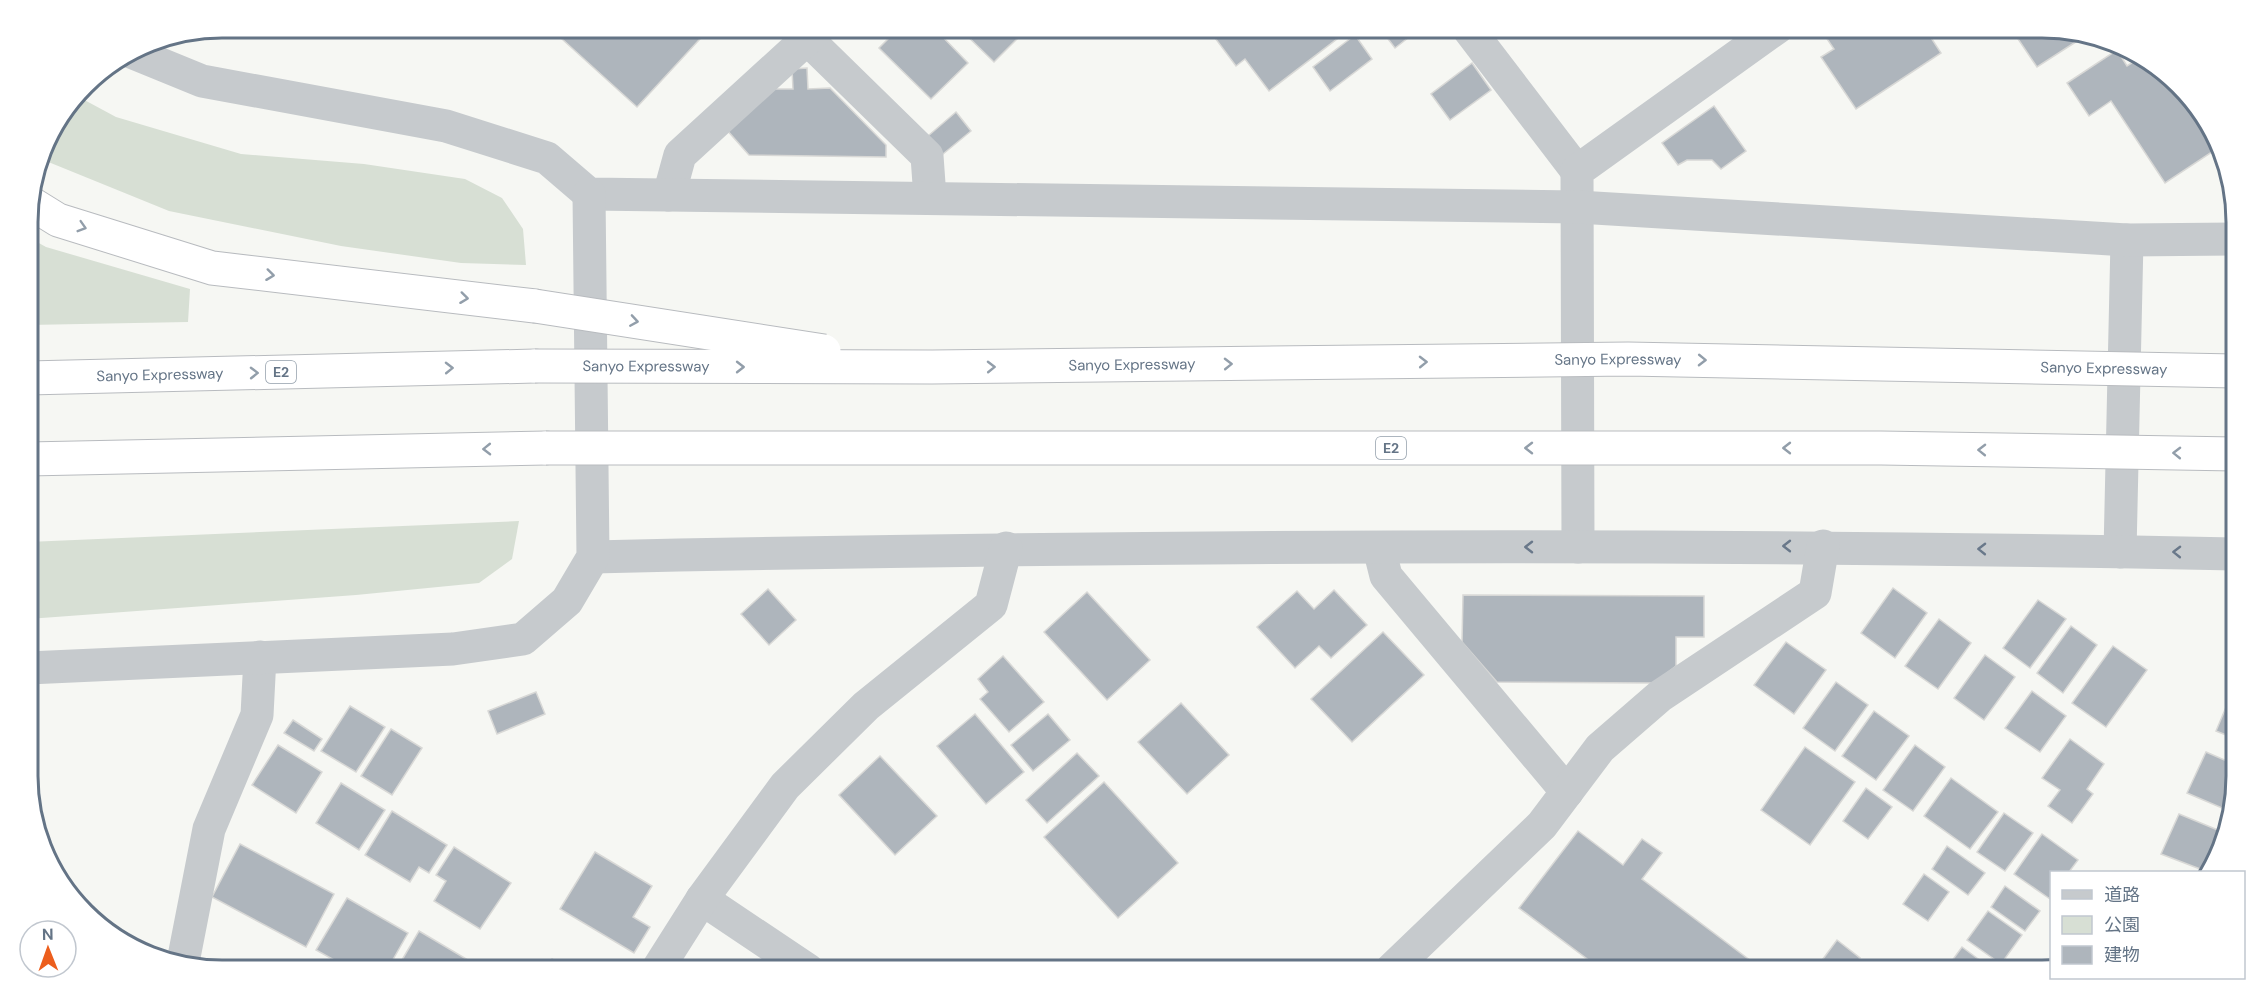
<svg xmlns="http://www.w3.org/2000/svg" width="2263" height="997" font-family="'DM Sans','Noto Sans JP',sans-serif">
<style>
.green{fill:#d7dfd4}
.building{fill:#aeb5bc;stroke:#d8d8d6;stroke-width:1.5}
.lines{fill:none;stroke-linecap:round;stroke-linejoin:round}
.motorway-casing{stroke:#b8bbbf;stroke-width:35}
.minor{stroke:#c6cacd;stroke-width:33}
.tertiary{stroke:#c6cacd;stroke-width:33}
.motorway{stroke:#fff;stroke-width:33}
.motorway-bridge-casing{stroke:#b8bbbf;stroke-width:35;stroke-linecap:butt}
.motorway-bridge{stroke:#fff;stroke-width:33}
.oneway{stroke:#929eaa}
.oneway2{stroke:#69788a}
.labels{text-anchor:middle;stroke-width:6;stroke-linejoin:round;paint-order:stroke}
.shield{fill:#fff;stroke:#929eaa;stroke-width:1.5}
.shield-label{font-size:14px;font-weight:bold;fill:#647486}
.street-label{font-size:15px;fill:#647486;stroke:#fff}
.rim{fill:none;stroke:#647486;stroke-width:3}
</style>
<rect width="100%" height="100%" fill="#f6f7f3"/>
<g class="green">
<polygon points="77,96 116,117 241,154 364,164 465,179 502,198 523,229 526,265 461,263 341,246 169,211 41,159 47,136"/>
<polygon points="28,237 46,247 190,289 188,322 28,325"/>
<polygon points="519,521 512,559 479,583 356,595 28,619 28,542"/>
</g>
<g class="building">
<polygon points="573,27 711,27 637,107 562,39"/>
<polygon points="900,27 933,27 968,63 931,99 879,48"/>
<polygon points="958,27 1029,27 994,62"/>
<polygon points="1221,27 1342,27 1346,32 1269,91 1245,59 1236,66 1212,34"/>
<polygon points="1379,27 1422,27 1395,48"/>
<polygon points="1819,27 1924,27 1941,53 1856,109 1821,57 1834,49"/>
<polygon points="2010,27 2041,27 2085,36 2037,67"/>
<polygon points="1355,35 1372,59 1330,91 1313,67"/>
<polygon points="2117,50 2127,66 2138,59 2196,103 2215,150 2165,183 2111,101 2089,116 2067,83"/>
<polygon points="1472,63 1491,90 1450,120 1431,94"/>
<polygon points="807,68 808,89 830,88 886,145 886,157 749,155 726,129 773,89 793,89 792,69"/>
<polygon points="1714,106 1746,151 1721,169 1712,160 1687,160 1678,165 1662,143"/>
<polygon points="956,112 971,131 943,154 928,136"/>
<polygon points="1893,588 1927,613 1895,658 1861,633"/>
<polygon points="768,589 796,620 769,645 741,614"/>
<polygon points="1334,590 1367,625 1331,658 1319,646 1295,668 1257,627 1297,591 1314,609"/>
<polygon points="1087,592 1150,660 1107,700 1044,632"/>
<polygon points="1463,595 1704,596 1704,637 1676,637 1676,666 1654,683 1497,682 1462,642"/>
<polygon points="2038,600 2066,619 2030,668 2003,648"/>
<polygon points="1939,619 1971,643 1938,689 1905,666"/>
<polygon points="2071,626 2097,645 2063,693 2037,673"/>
<polygon points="1383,632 1424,675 1352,742 1311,699"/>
<polygon points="1786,642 1826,670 1794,714 1754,685"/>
<polygon points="2113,646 2147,670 2106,727 2072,703"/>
<polygon points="1985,655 2015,677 1984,720 1954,698"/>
<polygon points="1003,656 1044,702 1009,732 980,699 988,692 978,679"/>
<polygon points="1836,682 1868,705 1835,751 1803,728"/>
<polygon points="2032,691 2066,716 2040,752 2005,728"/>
<polygon points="536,692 545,714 497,734 488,711"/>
<polygon points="2232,693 2236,694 2236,739 2216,731"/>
<polygon points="1181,703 1229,755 1187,794 1138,742"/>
<polygon points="350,706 385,727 356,772 321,751"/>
<polygon points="1874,711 1909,736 1876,780 1842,756"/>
<polygon points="975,714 1024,772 986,804 937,746"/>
<polygon points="1048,714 1070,740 1033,771 1011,745"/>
<polygon points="293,720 322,739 314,751 284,733"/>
<polygon points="391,729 422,748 392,795 361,776"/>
<polygon points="2070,739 2104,764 2087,789 2093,794 2072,823 2048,806 2060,790 2042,778"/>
<polygon points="278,745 322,772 296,813 252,785"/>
<polygon points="1915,745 1945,767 1913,811 1883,790"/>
<polygon points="1805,747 1855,782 1810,845 1761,810"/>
<polygon points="2206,752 2236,765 2229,811 2187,793"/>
<polygon points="1077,753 1099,776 1047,823 1026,800"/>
<polygon points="880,756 937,816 895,855 839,795"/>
<polygon points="1951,778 1998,812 1970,849 1924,816"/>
<polygon points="1104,782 1178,863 1118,918 1044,837"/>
<polygon points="341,783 385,810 359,850 316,823"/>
<polygon points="1866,788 1892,807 1868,839 1843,821"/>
<polygon points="392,811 447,845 429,873 419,867 410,882 365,855"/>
<polygon points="2004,813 2033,833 2005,871 1977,852"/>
<polygon points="2179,814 2225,833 2221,849 2208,872 2161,854"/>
<polygon points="1578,831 1623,865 1642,839 1662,853 1642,879 1763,970 1602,970 1519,908"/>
<polygon points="2042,834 2078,860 2069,872 2052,872 2050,899 2014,874"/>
<polygon points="240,844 334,894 306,947 212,897"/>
<polygon points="1947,846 1985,873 1968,895 1932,869"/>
<polygon points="454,847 511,883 480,929 434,901 446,881 436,875"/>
<polygon points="595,852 652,886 633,917 650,927 634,953 560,909"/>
<polygon points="1924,874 1949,892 1928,921 1903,904"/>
<polygon points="2005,886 2040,911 2025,931 1991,907"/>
<polygon points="347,898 408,933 387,970 352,970 316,950"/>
<polygon points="1988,911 2022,935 2001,964 1967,940"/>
<polygon points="419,931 468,960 463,970 396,970"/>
<polygon points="1837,940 1860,958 1851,970 1820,970 1817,967"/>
<polygon points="1962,947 1993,970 1962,970 1951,962"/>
<polygon points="552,959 571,970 545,970"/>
</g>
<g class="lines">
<defs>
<g id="motorway">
<polyline points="29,202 58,220 212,268 535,306"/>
<path id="s1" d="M28,378L535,366"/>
<polyline points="28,459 546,448"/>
</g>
</defs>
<use href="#motorway" class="motorway-casing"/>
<g class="minor">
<polyline points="795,27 927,156 930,198"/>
<polyline points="1467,27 1577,171"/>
<polyline points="669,195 680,155 820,27"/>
<polyline points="1578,547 1577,171 1778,27"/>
<polyline points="1379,548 1386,576 1567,792"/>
<polyline points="2120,552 2127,240"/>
<path d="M593,557C1141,545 1688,543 2235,554"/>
<polyline points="702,899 808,970"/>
<polyline points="183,962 209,829 257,715 260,657"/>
<polyline points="657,970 702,899 785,786 866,706 991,605 1006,548"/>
<polyline points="1391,970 1542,825 1600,748 1660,696 1815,593 1823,546"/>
</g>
<g class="tertiary">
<polyline points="131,52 202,81 446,126 547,158 589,194 1578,207 2127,240 2234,239"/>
<polyline points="28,668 453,649 523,639 567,601 593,557 589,194"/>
</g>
<use href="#motorway" class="motorway"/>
<defs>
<g id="motorway-bridge">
<polyline points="535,306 824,351"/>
<path id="s2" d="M535,366L932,367L1628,359L2235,371"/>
<polyline points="546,448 1881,448 2235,454"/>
</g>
</defs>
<use href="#motorway-bridge" class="motorway-bridge-casing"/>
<use href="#motorway-bridge" class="motorway-bridge"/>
</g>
<defs><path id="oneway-chevron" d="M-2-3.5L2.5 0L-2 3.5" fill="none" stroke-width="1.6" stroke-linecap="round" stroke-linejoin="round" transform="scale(1.5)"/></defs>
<g class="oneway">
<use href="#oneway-chevron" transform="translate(82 227) rotate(17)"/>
<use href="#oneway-chevron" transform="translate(270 275) rotate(7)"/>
<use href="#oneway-chevron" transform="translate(464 298) rotate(7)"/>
<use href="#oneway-chevron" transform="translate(634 321) rotate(9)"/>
<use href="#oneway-chevron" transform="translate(1702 360) rotate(1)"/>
<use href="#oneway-chevron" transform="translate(1423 362) rotate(-1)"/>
<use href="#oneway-chevron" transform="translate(1228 364) rotate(-1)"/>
<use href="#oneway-chevron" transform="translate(740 367)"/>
<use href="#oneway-chevron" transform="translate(991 367) rotate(-1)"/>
<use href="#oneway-chevron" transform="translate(449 368) rotate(-1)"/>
<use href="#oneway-chevron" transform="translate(254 373) rotate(-1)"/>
<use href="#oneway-chevron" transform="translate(1529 448) rotate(-180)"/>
<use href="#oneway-chevron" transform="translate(1787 448) rotate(-180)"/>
<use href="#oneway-chevron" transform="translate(487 449) rotate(179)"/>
<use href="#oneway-chevron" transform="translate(1982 450) rotate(-179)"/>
<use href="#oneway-chevron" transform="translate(2177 453) rotate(-179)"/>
</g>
<g class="oneway2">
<use href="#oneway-chevron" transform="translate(1787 546) rotate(180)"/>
<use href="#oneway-chevron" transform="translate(1529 547) rotate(180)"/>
<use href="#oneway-chevron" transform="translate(1982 549) rotate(-179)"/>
<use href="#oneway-chevron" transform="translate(2177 552) rotate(-179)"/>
</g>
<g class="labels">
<g class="shield">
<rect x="266" y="361" width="30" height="22" rx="4.5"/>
<rect x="1376" y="437" width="30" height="22" rx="4.5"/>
</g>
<g class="shield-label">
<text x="281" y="377">E2</text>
<text x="1391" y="453">E2</text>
</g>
<g class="street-label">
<text dy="5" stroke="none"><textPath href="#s2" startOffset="1083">Sanyo Expressway</textPath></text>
<text dy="5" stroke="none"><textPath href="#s2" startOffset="597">Sanyo Expressway</textPath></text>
<text dy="5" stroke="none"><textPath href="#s2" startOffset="111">Sanyo Expressway</textPath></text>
<text dy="5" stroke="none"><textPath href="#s2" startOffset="1569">Sanyo Expressway</textPath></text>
<text dy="5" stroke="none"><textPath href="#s1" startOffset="132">Sanyo Expressway</textPath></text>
</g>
</g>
<path d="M0 0H2263V997H0ZM222 38H2042A184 184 0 0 1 2226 222V776A184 184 0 0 1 2042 960H222A184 184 0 0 1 38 776V222A184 184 0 0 1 222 38Z" fill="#fff" fill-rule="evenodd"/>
<path class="rim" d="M222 38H2042A184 184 0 0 1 2226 222V776A184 184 0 0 1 2042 960H222A184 184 0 0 1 38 776V222A184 184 0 0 1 222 38Z"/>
<rect x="2050" y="871" width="195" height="108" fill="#ffffff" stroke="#c1c7cf" stroke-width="1.5"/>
<rect x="2062" y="890" width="30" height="9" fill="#c6cacd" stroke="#c1c7cf" stroke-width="1.5"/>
<text x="2104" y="901" font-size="18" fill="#647486">道路</text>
<rect x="2062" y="916" width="30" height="18" fill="#d7dfd4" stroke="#c1c7cf" stroke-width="1.5"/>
<text x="2104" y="931" font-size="18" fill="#647486">公園</text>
<rect x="2062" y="946" width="30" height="18" fill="#aeb5bc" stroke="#c1c7cf" stroke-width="1.5"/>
<text x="2104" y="961" font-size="18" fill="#647486">建物</text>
<g transform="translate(48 949) rotate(359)"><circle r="28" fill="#ffffff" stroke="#c1c7cf" stroke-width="1.5"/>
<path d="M0-4.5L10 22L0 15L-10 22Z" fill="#ec5e1d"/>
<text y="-9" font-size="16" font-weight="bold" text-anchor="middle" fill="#647486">N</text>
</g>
</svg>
